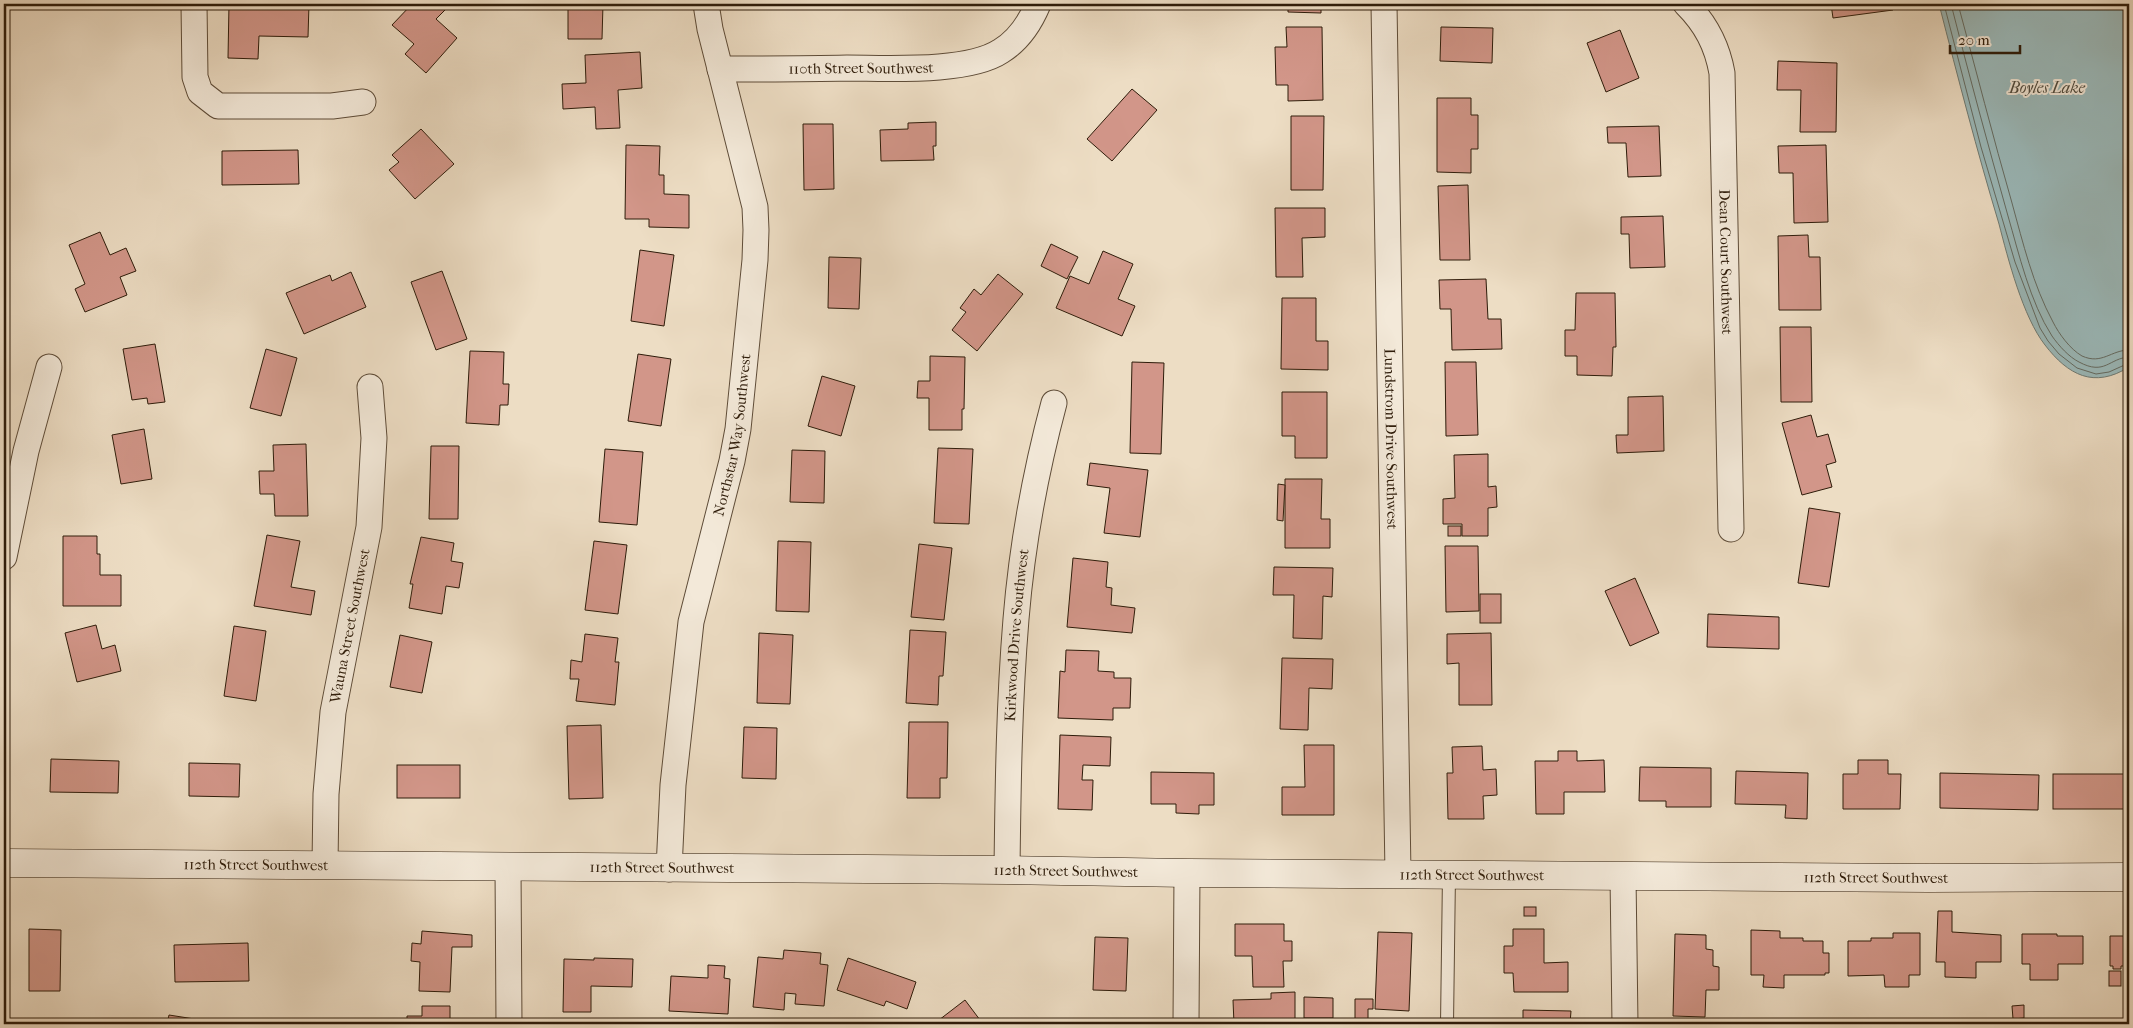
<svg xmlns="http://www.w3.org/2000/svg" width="2133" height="1028" font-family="'IM FELL French Canon',serif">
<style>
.water{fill:#9bbabb;stroke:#6f7b74}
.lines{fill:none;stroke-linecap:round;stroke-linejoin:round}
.shore{stroke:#646b62;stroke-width:1}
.building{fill:#d29689;stroke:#2e1c0a}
.lane-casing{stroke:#5e4c38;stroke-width:14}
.street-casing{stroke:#5e4c38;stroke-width:27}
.secondary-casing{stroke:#2e1c0a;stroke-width:29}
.lane{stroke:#f3e9d9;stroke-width:12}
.street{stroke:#f3e9d9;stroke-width:25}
.secondary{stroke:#f3e9d9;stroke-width:28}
.labels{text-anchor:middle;stroke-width:4;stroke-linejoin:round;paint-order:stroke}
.street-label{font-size:15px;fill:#2e1c0a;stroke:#f3e9d9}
.water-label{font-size:16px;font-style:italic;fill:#4f4b3f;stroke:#f3e9d9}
</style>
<rect width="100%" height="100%" fill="#edddc4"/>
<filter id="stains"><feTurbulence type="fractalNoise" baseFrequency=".004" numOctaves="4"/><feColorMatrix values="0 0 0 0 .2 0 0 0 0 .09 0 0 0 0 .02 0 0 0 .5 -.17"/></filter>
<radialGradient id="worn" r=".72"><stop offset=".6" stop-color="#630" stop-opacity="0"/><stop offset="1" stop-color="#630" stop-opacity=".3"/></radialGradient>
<path class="water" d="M1939,4H2129V367C2094,389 2068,375 2045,345C2023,317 2008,259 1999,224C1977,151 1958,78 1939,4Z"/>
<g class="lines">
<g class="shore">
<polyline points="1944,4 1981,147 2015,262 2040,328 2048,341 2059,354 2077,368 2096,374 2109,372 2129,363"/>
<path d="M1951,4C1969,75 1988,145 2008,216C2019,254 2030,302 2052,336C2059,346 2069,357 2079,362C2105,376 2109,358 2129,357"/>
<path d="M1958,4C1976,70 1993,137 2012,203C2023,243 2033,285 2053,322C2059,334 2070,349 2082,356C2102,365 2111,350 2129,350"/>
</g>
</g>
<g class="building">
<polygon points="229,4 309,4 308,37 259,36 258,59 228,58"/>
<polygon points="412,4 438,4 445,10 436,19 457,38 426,73 405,54 414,44 392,25"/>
<polygon points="568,4 603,4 602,39 568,39"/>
<polygon points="784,4 806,4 784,6"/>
<polygon points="1288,4 1321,4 1321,13 1288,12"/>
<polygon points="1831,4 1892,4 1893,10 1833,18"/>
<polygon points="1286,27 1322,27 1323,100 1288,101 1288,85 1276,85 1275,47 1287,47"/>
<polygon points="1441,27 1493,28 1492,63 1440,61"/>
<polygon points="1620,30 1639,78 1606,92 1587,43"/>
<polygon points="640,52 642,88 618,90 620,128 596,129 595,107 563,109 562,84 586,83 585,55"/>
<polygon points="1778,61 1837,63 1836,132 1800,132 1801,90 1777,90"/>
<polygon points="1132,89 1157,110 1112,161 1087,139"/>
<polygon points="1437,98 1471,98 1471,115 1478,115 1478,149 1471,149 1471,173 1437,172"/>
<polygon points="1291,116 1324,116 1323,190 1291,190"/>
<polygon points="936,122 936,146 933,146 934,160 881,161 880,130 908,129 908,123"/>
<polygon points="803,124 833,124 834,189 804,190"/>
<polygon points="1659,126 1661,176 1628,177 1626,143 1608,143 1607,127"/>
<polygon points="421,129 454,164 415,199 389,170 399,162 392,155"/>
<polygon points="626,145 660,146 659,175 664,175 664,194 689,195 689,228 649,227 649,219 625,219"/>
<polygon points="1826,145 1828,222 1794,223 1793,173 1779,173 1778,146"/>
<polygon points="298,150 299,184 222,185 222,151"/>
<polygon points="1468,185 1470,260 1440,260 1438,186"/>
<polygon points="1275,208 1325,208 1325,237 1302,238 1303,277 1276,277"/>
<polygon points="1663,216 1665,267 1630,268 1629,234 1621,234 1621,217"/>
<polygon points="100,232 110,255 126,248 136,271 120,277 127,295 85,312 75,289 85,284 69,245"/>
<polygon points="1808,235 1809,257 1820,257 1821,310 1779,310 1778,236"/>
<polygon points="1051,244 1078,257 1067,279 1041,266"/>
<polygon points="640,250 674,255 664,326 631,321"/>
<polygon points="1103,251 1133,264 1118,299 1135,306 1122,336 1056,308 1070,276 1089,284"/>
<polygon points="829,257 861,258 859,309 828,308"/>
<polygon points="442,271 467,339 436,350 411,282"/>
<polygon points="351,272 366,307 304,334 286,293 330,275 332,281"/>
<polygon points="998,274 1023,294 977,351 952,330 966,312 960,308 974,289 981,295"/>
<polygon points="1486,279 1488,319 1501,319 1502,349 1452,350 1451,309 1440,309 1439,280"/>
<polygon points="1576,293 1615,293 1616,347 1613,347 1612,376 1577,375 1577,356 1565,356 1565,330 1575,330"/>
<polygon points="1282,298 1316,298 1316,341 1328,341 1328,370 1281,369"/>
<polygon points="1780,327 1811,327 1812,402 1781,402"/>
<polygon points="155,344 165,402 148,404 147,398 132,400 123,349"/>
<polygon points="266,349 297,358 281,416 250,408"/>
<polygon points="470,351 504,352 503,384 509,384 508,405 500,405 499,425 466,423"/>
<polygon points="638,354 671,359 661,426 628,421"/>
<polygon points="930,356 965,357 964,409 962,409 962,430 929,430 929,398 917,398 918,381 930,381"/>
<polygon points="1132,362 1164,363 1161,454 1130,453"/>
<polygon points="1445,362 1476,362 1478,435 1446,436"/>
<polygon points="822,376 855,386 841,436 808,426"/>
<polygon points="1282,392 1327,392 1327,458 1295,458 1295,436 1282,436"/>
<polygon points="1663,396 1664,451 1617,453 1616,435 1628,435 1628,397"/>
<polygon points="1811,415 1817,437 1828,434 1836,462 1826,465 1832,487 1802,495 1782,423"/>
<polygon points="144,429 152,479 121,484 112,435"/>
<polygon points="306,444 308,516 275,516 274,494 260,494 259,471 274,471 273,445"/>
<polygon points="431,446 459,446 458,519 429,519"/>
<polygon points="938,448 973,449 969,524 934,523"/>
<polygon points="605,449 643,452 637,525 599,522"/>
<polygon points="792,450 825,451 824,503 790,502"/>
<polygon points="1488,454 1488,487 1496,486 1497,507 1488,508 1488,536 1462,536 1462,524 1443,524 1443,499 1455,498 1454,455"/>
<polygon points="1090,463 1148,470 1140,537 1104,533 1110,488 1087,485"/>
<polygon points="1285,479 1322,479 1321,519 1330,519 1330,548 1285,548"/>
<polygon points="1278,484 1285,485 1283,521 1277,520"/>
<polygon points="1809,508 1840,513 1829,587 1798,583"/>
<rect x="1448" y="526" width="13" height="10"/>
<polygon points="267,535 300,541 291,587 315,591 311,615 254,606"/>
<polygon points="63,536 97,536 97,554 100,554 100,575 121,575 121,606 63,606"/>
<polygon points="421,537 454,543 451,561 463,563 459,588 446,586 442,614 409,608 413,584 410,584"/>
<polygon points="594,541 627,545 618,614 585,610"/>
<polygon points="778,541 811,542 809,612 776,611"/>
<polygon points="919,544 952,548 944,620 911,617"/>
<polygon points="1445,546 1478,546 1479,611 1446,612"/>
<polygon points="1073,558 1108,562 1106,587 1112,588 1111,605 1135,608 1132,633 1067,627"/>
<polygon points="1274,567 1333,568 1332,597 1323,596 1322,639 1293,638 1294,595 1273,595"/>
<polygon points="1635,578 1659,633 1630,646 1605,591"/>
<rect x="1480" y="594" width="21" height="29"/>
<polygon points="1708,614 1779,617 1779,649 1707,647"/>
<polygon points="96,625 102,649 115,645 121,671 77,682 65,633"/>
<polygon points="234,626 266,631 256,701 224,696"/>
<polygon points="910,630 946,632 943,676 939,676 938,705 906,703"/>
<polygon points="759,633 793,635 790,704 757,703"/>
<polygon points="1491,633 1492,705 1459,705 1459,663 1447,664 1447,634"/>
<polygon points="585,634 618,638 615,662 619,662 615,705 576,701 579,679 570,679 571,660 582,662"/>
<polygon points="400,635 432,642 422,693 390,687"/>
<polygon points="1066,650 1099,651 1098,671 1114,672 1114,678 1131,678 1130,708 1113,708 1113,720 1058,718 1060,671 1065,672"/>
<polygon points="1282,658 1333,659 1332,689 1309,688 1308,730 1280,729"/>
<polygon points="909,722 948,722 947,778 940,778 940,798 907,798"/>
<polygon points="601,725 603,798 569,799 567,726"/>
<polygon points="744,727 777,728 776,779 742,778"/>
<polygon points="1060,735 1111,737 1110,766 1083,765 1082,780 1093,780 1092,810 1058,809"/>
<polygon points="1304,745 1334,745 1334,815 1282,815 1282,787 1305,787"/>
<polygon points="1482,746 1483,770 1496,769 1497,795 1483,796 1484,819 1448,819 1447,773 1453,773 1452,747"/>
<polygon points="1558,751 1577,751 1577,761 1604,760 1605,792 1564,792 1564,814 1536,814 1535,761 1558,761"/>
<polygon points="51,759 119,761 118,793 50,792"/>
<polygon points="1858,760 1888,760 1888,774 1901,774 1900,809 1843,809 1843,774 1858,774"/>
<polygon points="189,763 240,764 239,797 189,796"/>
<rect x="397" y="765" width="63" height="33"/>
<polygon points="1640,767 1711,768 1711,807 1666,807 1666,801 1639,801"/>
<polygon points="1736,771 1808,773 1807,819 1785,818 1786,805 1735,804"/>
<polygon points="1151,772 1214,773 1214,805 1199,805 1199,814 1176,813 1176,804 1151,804"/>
<polygon points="1940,773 2039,775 2038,810 1940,808"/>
<rect x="2053" y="774" width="76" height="35"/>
<rect x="1524" y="907" width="12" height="9"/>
<polygon points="1938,911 1952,911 1952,932 2001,935 2001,962 1976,962 1976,978 1945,977 1945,962 1936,962"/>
<polygon points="1235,924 1284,924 1284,941 1292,941 1292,961 1283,961 1284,987 1253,987 1252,956 1235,956"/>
<polygon points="29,929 61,930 60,991 29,991"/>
<polygon points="1513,929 1544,929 1544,963 1568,962 1568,992 1514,992 1513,973 1504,973 1504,946 1513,946"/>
<polygon points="1751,930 1780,931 1780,938 1803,938 1803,941 1823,941 1823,953 1829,953 1829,973 1825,973 1825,975 1784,975 1784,988 1763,987 1764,975 1751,975"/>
<polygon points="422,931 472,935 472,947 452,947 450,992 419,991 420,962 411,961 412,943 421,944"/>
<polygon points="1378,932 1412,933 1409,1011 1375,1009"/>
<polygon points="1893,933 1920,933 1920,975 1909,975 1909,987 1885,987 1884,975 1848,976 1848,941 1871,941 1871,938 1893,938"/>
<polygon points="1675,934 1706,935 1706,949 1713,950 1713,966 1719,967 1719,990 1706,990 1705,1017 1673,1016"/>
<polygon points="2022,934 2057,934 2057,936 2083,936 2083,964 2058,964 2058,980 2030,980 2030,964 2022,964"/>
<polygon points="2110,936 2129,936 2129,966 2121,966 2121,969 2113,969 2113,966 2110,966"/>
<polygon points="1095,937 1128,938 1126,991 1093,990"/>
<polygon points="248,943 249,981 175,982 174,945"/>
<polygon points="784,950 821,953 820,964 828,965 824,1006 795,1004 796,994 785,993 784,1010 753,1007 758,957 783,959"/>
<polygon points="594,958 633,959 632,987 591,986 591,1012 563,1012 564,959 594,960"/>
<polygon points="848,958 916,982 907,1009 886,1001 884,1006 837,990"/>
<polygon points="708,965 725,966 724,978 730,979 728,1014 669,1011 671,976 708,978"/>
<rect x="2109" y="971" width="12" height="15"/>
<polygon points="1295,992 1295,1024 1234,1024 1233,1000 1271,999 1271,993"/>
<polygon points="1304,997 1333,998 1333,1018 1304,1018"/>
<polygon points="1355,999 1373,999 1373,1009 1368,1009 1368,1022 1355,1022"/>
<polygon points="965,1000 983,1024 943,1024 939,1020"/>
<polygon points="2024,1005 2024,1018 2013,1019 2012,1006"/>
<polygon points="422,1006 450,1006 450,1024 407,1024 407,1016 422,1016"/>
<polygon points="1523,1010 1571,1011 1570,1024 1523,1024"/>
<polygon points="169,1015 226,1024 167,1024"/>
<polygon points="33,1019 69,1020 69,1024 33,1024"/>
</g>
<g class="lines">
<defs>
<polyline id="lane" points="1447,1024 1449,874"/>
<g id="street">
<polyline points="194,4 195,77 200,92 218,106 332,106 363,102"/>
<path id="s1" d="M1384,4L1398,874"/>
<path id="s2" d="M1686,4C1706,24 1717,45 1722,73L1731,529"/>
<path id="s3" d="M720,69C762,69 805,69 847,68C887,68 968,73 1001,51C1019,40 1030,23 1038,4"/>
<polyline points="4,557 26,451 49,367"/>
<path id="s4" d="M325,865L326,794L333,712L369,527L374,438L370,387"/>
<polyline points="508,867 509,1024"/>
<path id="s5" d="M669,869L673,785L691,622L732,461L738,429L755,260L756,230L755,207L710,29L706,4"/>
<path id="s6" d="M1007,870C1008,787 1009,703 1016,619C1022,546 1035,474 1054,403"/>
<polyline points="1623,876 1625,1024"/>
<polyline points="1186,1024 1187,873"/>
</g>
<g id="secondary">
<path id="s7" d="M4,863L1007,870L1187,873L1929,878L2129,877"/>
</g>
</defs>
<use href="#lane" class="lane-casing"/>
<use href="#street" class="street-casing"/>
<use href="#secondary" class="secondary-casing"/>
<use href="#lane" class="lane"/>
<use href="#street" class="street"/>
<use href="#secondary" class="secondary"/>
</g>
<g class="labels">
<g class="street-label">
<text dy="5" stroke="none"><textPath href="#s3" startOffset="141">110th Street Southwest</textPath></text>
<text dy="5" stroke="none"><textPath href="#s2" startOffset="268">Dean Court Southwest</textPath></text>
<text dy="5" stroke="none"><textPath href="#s5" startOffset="440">Northstar Way Southwest</textPath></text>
<text dy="5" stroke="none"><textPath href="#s1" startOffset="435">Lundstrom Drive Southwest</textPath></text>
<text dy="5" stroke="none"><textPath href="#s4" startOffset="241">Wauna Street Southwest</textPath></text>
<text dy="5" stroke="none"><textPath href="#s6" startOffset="235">Kirkwood Drive Southwest</textPath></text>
<text dy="5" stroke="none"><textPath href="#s7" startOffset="252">112th Street Southwest</textPath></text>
<text dy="5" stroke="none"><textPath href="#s7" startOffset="658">112th Street Southwest</textPath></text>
<text dy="5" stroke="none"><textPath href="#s7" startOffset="1062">112th Street Southwest</textPath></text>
<text dy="5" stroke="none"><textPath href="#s7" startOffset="1468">112th Street Southwest</textPath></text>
<text dy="5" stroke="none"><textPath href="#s7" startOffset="1872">112th Street Southwest</textPath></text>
</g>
<g class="water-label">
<text x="2047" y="93">Boyles Lake</text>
</g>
</g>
<rect width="2133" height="1028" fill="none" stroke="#edddc4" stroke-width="20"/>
<rect x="5" y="5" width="2123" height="1018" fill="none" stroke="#2e1c0a" stroke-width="2.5"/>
<rect x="10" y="10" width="2113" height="1008" fill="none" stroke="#2e1c0a"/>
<path d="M1950 45v8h70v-8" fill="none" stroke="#2e1c0a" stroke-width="2.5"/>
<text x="1958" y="45" font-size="15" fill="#2e1c0a" stroke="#f3e9d9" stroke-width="4" paint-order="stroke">20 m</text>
<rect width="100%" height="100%" filter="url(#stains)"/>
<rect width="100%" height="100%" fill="url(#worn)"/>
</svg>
